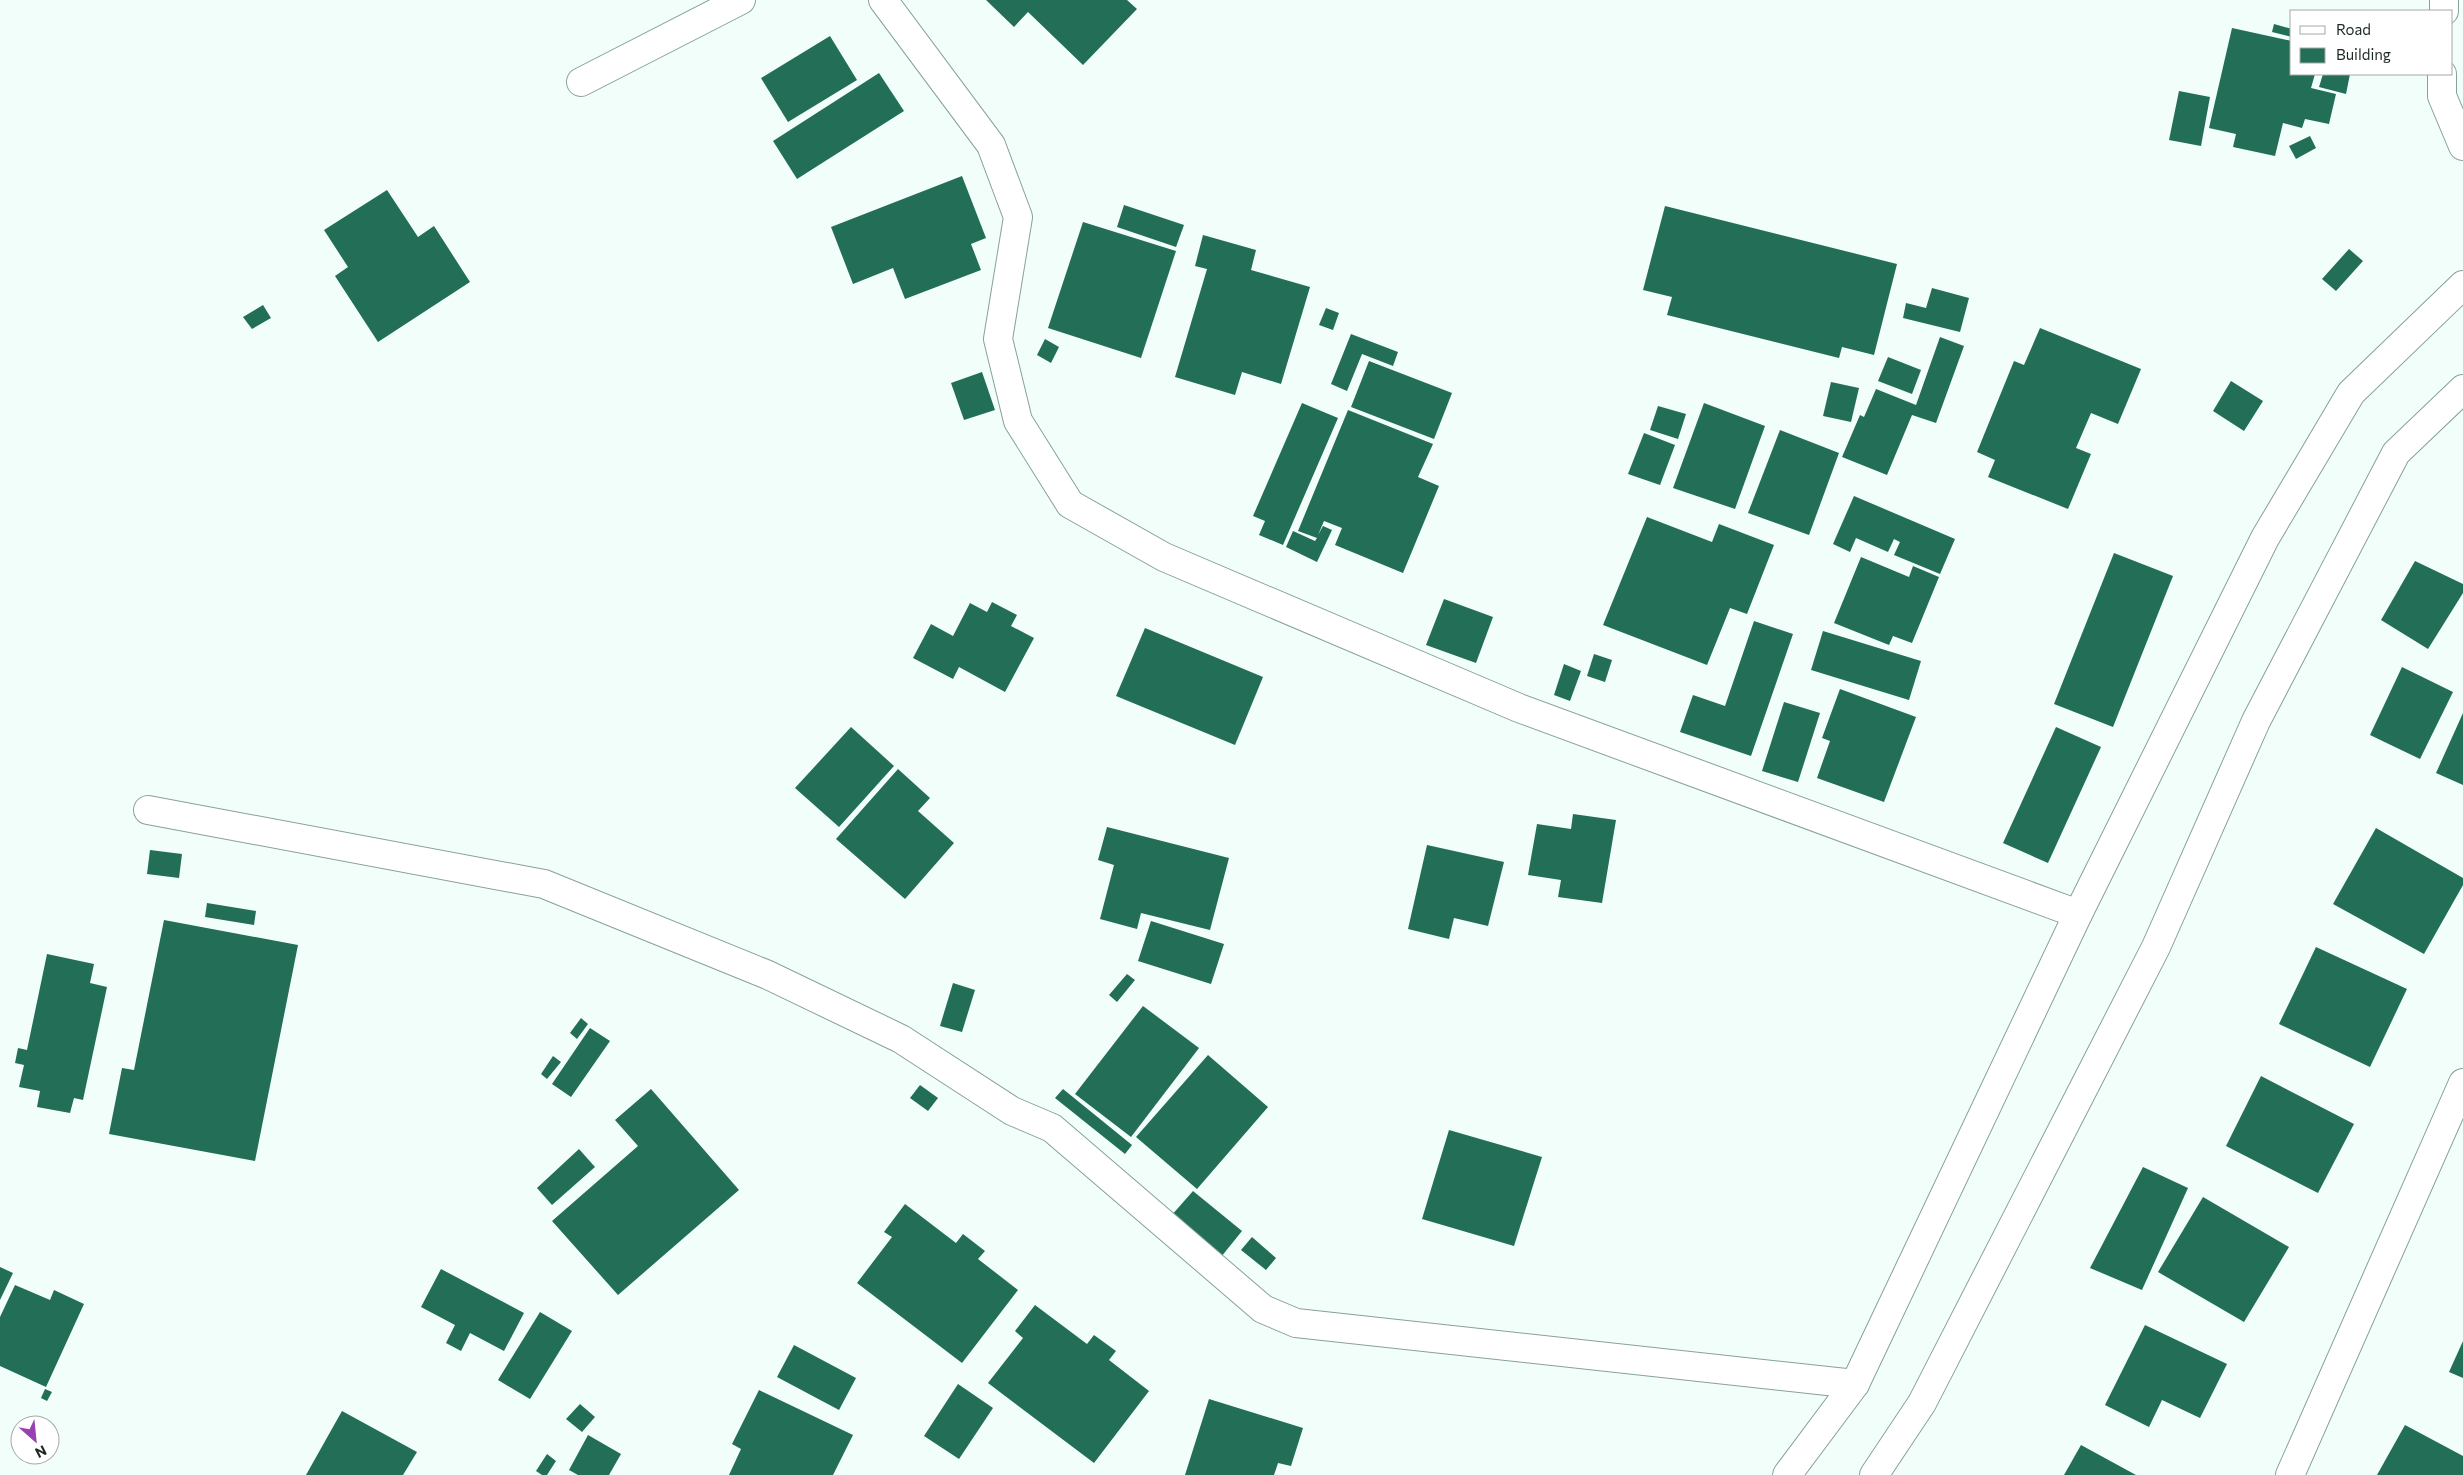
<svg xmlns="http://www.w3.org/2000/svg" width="2463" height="1475" font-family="Commissioner,sans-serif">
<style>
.building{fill:#226e56}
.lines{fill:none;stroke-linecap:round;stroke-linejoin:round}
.minor-casing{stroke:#87a296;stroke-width:30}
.minor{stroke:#fff;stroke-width:28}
</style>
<rect width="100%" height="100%" fill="#f2fef9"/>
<g class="building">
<polygon points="986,0 1127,0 1137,9 1083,65 1028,12 1014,27"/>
<polygon points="2274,24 2292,29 2292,37 2272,32"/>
<polygon points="2232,28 2292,41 2292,74 2315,74 2311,88 2336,94 2329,124 2305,119 2302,128 2283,123 2275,156 2233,147 2236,134 2209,128"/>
<polygon points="830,36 857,80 788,122 761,78"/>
<polygon points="879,73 904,111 797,179 773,141"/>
<polygon points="2323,74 2350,74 2346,94 2319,87"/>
<polygon points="2179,91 2210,97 2201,146 2169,140"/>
<polygon points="2310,136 2316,148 2296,159 2289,146"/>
<polygon points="962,176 986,238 971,244 981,270 905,299 893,268 853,284 831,227"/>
<polygon points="387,190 418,237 434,226 470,282 378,342 335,276 348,267 324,230"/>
<polygon points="1124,205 1184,225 1176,247 1117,227"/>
<polygon points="1665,206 1897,264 1874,355 1842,347 1839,358 1667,315 1672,297 1643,290"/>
<polygon points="1083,222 1176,251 1141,358 1048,328"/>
<polygon points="1203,235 1256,250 1251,270 1310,287 1281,384 1242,372 1235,395 1175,377 1207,269 1195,266"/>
<polygon points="2349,249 2363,261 2336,291 2322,279"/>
<polygon points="1932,288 1969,298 1960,332 1903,318 1906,303 1926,308"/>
<polygon points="263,305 271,318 252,329 243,317"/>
<polygon points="1326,308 1339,313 1333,330 1319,325"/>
<polygon points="2040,328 2141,369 2118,424 2091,413 2076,448 2091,454 2068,509 1988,477 1995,460 1977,452 2014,361 2024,365"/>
<polygon points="1351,334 1398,352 1393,366 1362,354 1347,391 1331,384"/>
<polygon points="1940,337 1964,346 1936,423 1912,415 1887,475 1842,457 1860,415 1864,417 1876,389 1916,405"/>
<polygon points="1045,339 1059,347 1051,363 1037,355"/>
<polygon points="1888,357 1921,370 1912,394 1878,381"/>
<polygon points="1369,361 1452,393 1434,439 1351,407"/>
<polygon points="982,372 995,410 964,420 951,383"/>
<polygon points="2231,381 2263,401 2244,431 2213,411"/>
<polygon points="1831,382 1859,388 1851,422 1823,416"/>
<polygon points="1302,403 1338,418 1283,545 1259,535 1265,521 1253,516"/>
<polygon points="1704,403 1765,426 1735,509 1673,488"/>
<polygon points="1658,406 1686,414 1678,439 1650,430"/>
<polygon points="1348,410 1433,444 1418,477 1439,486 1403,573 1335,545 1342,528 1324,521 1318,535 1323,526 1332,530 1317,562 1286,547 1293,531 1315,541 1317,538 1298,531"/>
<polygon points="1780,430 1839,453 1809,535 1748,513"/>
<polygon points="1644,433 1675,445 1660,485 1628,474"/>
<polygon points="1854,496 1955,539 1940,574 1894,555 1900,542 1894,539 1888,552 1856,538 1850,552 1833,544"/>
<polygon points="1647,517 1712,542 1719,524 1774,545 1747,614 1730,608 1707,665 1603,625"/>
<polygon points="2114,553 2173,576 2113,727 2054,704"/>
<polygon points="1861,557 1909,577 1913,566 1939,577 1912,643 1893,636 1889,645 1834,623"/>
<polygon points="2415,561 2463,584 2463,593 2428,649 2381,620"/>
<polygon points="1444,599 1493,617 1476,663 1426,645"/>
<polygon points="992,602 1017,615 1011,626 1034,638 1005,692 959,667 953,679 913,658 931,624 953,636 970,603 987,612"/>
<polygon points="1754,621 1793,634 1751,756 1680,732 1693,695 1725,706"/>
<polygon points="1145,628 1263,677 1235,745 1116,696"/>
<polygon points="1823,631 1921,661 1909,700 1811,670"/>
<polygon points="1594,654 1612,660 1605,682 1587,676"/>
<polygon points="1564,664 1581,671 1570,701 1554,695"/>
<polygon points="2402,667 2453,692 2420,759 2370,735"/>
<polygon points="1840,689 1916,717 1884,802 1817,778 1830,741 1822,738"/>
<polygon points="1784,702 1820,713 1798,782 1762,771"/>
<polygon points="2463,713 2463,785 2436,773"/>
<polygon points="851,727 894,766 839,827 795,788"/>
<polygon points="2056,727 2101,747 2048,863 2003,843"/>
<polygon points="898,769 930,798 918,811 954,843 905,899 836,839"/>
<polygon points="1573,814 1616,820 1602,903 1558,897 1561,880 1528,875 1537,824 1571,829"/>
<polygon points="1107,827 1229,858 1210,930 1141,913 1137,929 1100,919 1114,865 1098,860"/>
<polygon points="2376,828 2463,878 2463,885 2424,954 2333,904"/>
<polygon points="1427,845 1504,862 1488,926 1454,918 1449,939 1408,929"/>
<polygon points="150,850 182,854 179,878 147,874"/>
<polygon points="207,903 256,911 254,925 205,917"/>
<polygon points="164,920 298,945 255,1161 109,1134 122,1068 134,1070"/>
<polygon points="1151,921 1224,944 1211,984 1138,961"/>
<polygon points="2316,947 2407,989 2370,1067 2279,1024"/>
<polygon points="47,954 94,964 90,983 107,987 83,1100 74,1098 70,1113 37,1107 40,1091 19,1087 24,1065 15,1063 18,1048 27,1050"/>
<polygon points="1127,974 1135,980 1117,1002 1109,995"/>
<polygon points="953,983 975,990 962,1032 940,1026"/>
<polygon points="1143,1006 1199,1048 1131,1137 1075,1094"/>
<polygon points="581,1018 588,1024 577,1039 570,1033"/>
<polygon points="590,1028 610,1041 571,1097 552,1084"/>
<polygon points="1208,1055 1268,1107 1197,1189 1136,1137"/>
<polygon points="553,1056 561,1062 547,1079 541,1074"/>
<polygon points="2261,1076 2354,1124 2318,1193 2226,1146"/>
<polygon points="920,1085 938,1098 928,1111 910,1098"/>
<polygon points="651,1089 739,1190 618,1295 552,1221 638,1146 615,1120"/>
<polygon points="1063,1089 1132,1145 1125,1154 1055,1098"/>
<polygon points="1449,1130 1542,1157 1514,1246 1422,1219"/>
<polygon points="579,1149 595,1167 552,1205 537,1188"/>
<polygon points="2143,1167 2188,1188 2142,1290 2090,1268"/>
<polygon points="1193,1191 1242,1231 1221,1257 1171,1216"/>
<polygon points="2203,1197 2289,1247 2244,1322 2158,1272"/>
<polygon points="905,1204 956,1243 963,1234 985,1251 978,1259 1018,1290 962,1363 857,1283 892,1237 884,1232"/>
<polygon points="1252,1237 1276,1258 1266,1270 1241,1250"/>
<polygon points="0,1267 13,1273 0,1300"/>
<polygon points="441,1269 524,1313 504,1351 470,1333 461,1351 446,1343 455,1325 421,1307"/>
<polygon points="15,1285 50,1300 54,1290 84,1304 46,1387 0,1366 0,1317"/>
<polygon points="1035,1305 1087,1344 1094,1335 1116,1351 1109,1360 1149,1391 1094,1463 988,1383 1023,1338 1015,1331"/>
<polygon points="540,1312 572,1331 530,1399 498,1380"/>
<polygon points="2145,1325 2227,1364 2200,1418 2162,1400 2149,1427 2105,1405"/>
<polygon points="2463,1341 2463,1378 2449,1372"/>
<polygon points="794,1345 856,1378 839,1410 777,1377"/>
<polygon points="958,1384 993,1408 959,1459 924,1436"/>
<polygon points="45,1389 52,1392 47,1401 41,1398"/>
<polygon points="759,1390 853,1435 833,1475 729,1475 741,1449 732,1444"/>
<polygon points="1209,1399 1303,1428 1291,1466 1278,1463 1274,1475 1185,1475"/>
<polygon points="580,1404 595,1417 582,1432 566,1419"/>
<polygon points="342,1411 417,1452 403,1475 306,1475"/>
<polygon points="2405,1425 2463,1456 2463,1475 2377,1475"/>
<polygon points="588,1435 621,1454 609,1475 578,1475 569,1470"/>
<polygon points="2081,1445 2136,1475 2064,1475"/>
<polygon points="547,1454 556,1461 547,1475 542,1475 536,1471"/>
</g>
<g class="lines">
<defs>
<g id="minor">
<polyline points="883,0 991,145 1018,217 998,339 1018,421 1070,504 1164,557 1519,708 2078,914"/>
<polyline points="2444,11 2444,0"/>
<polyline points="2442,74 2442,96 2463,146"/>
<polyline points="581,82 741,0"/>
<polyline points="148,810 544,884 768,975 901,1039 1012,1111 1052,1128 1263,1309 1296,1323 1855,1384"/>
<polyline points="1787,1475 1855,1384 2078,914 2265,538 2351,393 2463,285"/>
<polyline points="1874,1475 1922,1403 2156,947 2256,721 2396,453 2463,389"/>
<polyline points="2290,1475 2463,1083"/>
</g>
</defs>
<use href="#minor" class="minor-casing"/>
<use href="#minor" class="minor"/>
</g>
<rect x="2290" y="10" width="162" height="65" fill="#ffffff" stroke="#a5a9a7"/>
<rect x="2300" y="26" width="25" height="8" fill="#ffffff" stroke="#a5a9a7"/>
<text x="2336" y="35" font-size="15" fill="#1d2824">Road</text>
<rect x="2300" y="48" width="25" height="15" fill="#226e56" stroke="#a5a9a7"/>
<text x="2336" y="60" font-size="15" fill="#1d2824">Building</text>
<g transform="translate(35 1440) rotate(153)"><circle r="24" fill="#ffffff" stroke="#a5a9a7"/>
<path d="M0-4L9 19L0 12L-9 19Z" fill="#9742b0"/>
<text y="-8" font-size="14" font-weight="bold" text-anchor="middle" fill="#1d2824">N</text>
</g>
</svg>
